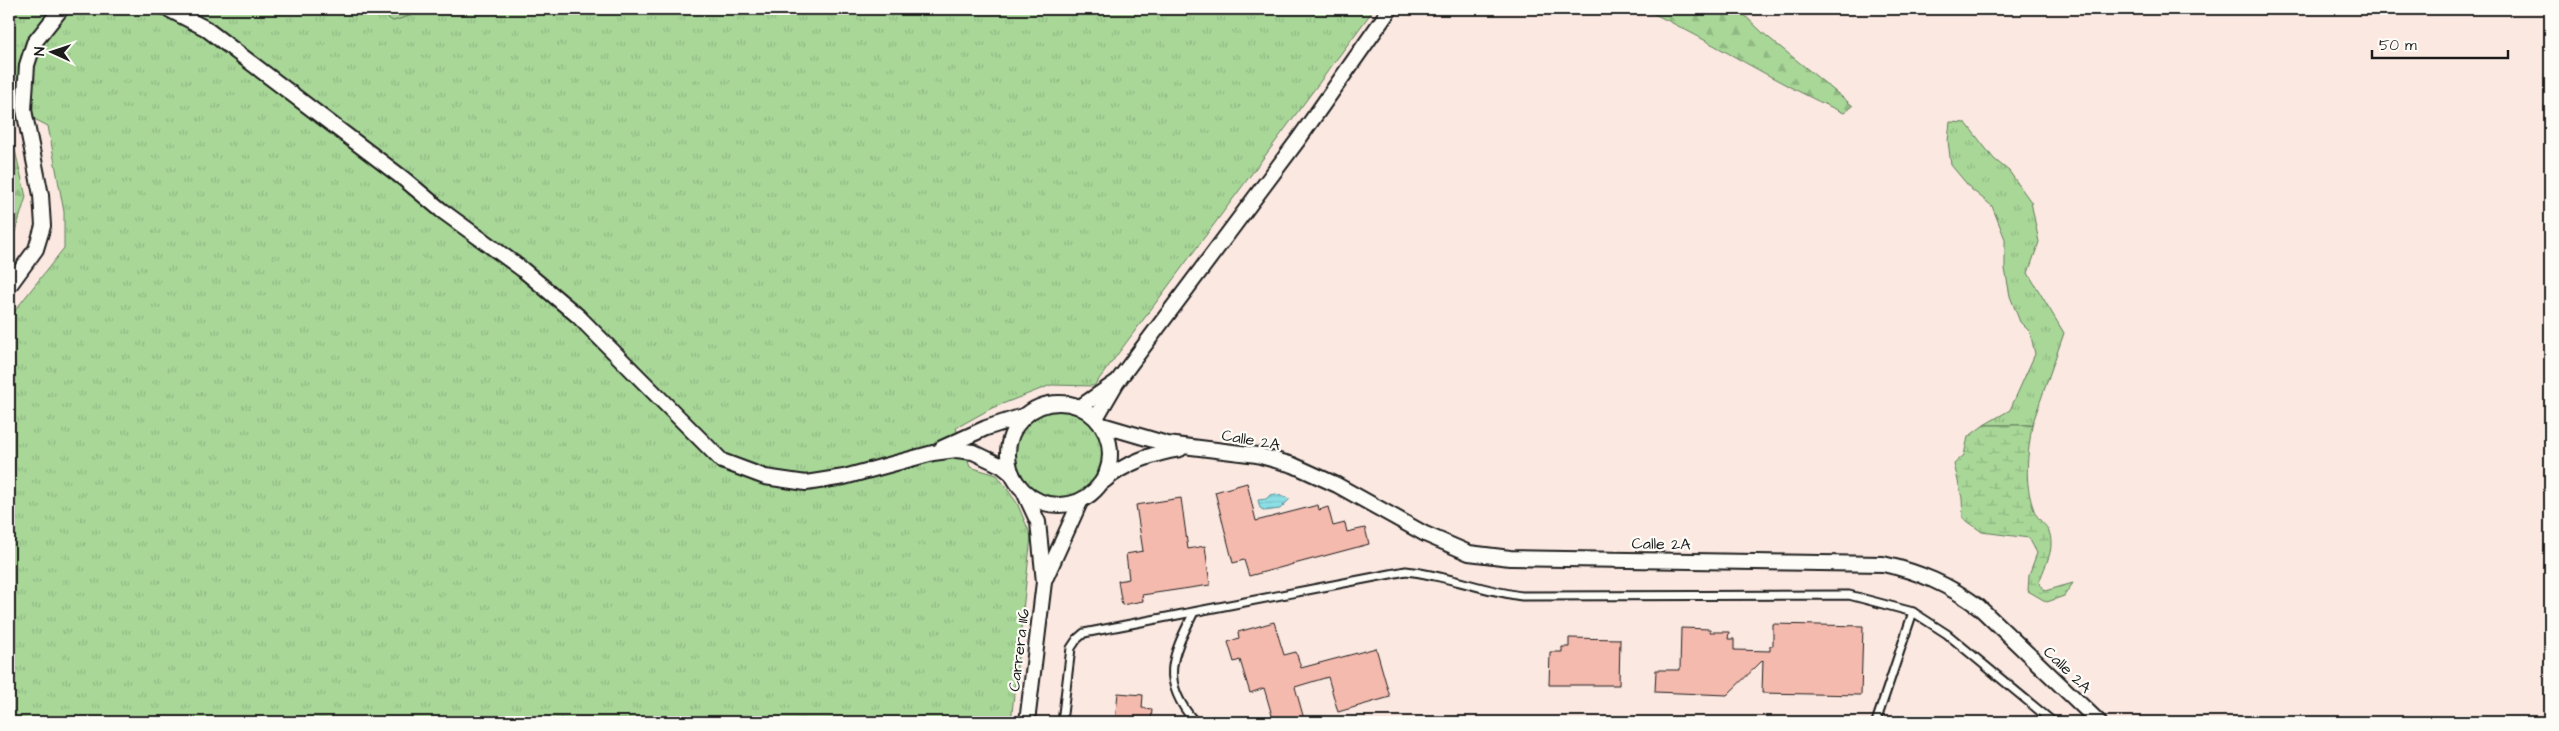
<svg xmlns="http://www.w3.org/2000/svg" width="2559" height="731" font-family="'Architects Daughter',sans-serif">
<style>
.grass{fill:url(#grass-tufts);stroke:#627a5a}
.forest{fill:url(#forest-firs);stroke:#627a5a}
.wetland{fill:url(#wetland-marsh);stroke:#627a5a}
.water{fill:url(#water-rules);stroke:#5f9095}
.building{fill:#f5baae;stroke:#1c1c1c}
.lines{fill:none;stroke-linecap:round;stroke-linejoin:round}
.lane-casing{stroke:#1c1c1c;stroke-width:11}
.street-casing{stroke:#1c1c1c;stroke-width:18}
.lane{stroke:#fdfcf7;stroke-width:7}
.street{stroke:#fdfcf7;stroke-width:14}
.labels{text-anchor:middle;stroke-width:4.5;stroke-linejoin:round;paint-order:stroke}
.street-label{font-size:16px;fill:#1c1c1c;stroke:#fdfcf7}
</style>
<defs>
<pattern id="grass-tufts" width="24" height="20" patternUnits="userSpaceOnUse" patternTransform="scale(1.25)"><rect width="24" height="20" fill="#a8d798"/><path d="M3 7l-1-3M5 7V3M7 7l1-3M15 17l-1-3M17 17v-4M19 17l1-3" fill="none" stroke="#90b882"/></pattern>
<pattern id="forest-firs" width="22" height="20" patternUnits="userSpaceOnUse" patternTransform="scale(1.25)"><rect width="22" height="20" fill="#a8d798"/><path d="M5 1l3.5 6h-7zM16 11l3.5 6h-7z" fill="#90b882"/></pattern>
<pattern id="wetland-marsh" width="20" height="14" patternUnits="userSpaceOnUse" patternTransform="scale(1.25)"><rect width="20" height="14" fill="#a8d798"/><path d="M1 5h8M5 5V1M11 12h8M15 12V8" fill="none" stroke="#90b882"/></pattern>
<pattern id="water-rules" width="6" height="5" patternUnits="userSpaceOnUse" patternTransform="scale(1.25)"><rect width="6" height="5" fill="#8cdee5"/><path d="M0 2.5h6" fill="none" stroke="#78bec4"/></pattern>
</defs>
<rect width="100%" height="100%" fill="#fbe8e1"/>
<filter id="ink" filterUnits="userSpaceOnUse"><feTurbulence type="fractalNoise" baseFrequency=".02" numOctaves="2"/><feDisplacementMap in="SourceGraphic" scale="10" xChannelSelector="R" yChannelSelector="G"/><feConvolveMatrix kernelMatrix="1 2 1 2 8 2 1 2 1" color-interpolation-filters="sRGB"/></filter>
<g filter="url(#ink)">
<g class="grass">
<polygon points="9,9 374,9 393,21 431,9 1374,9 1094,386 1051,385 992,408 956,428 970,467 997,475 1017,503 1031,536 1011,722 9,722 9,318 64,248 64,212 48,126 9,106"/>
<polygon points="1950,122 1966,123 1994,159 2009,171 2031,202 2039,242 2028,273 2064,333 2032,425 1984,425 2010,410 2035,354 2030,332 2020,322 2010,296 2005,269 2005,239 1992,206 1971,189 1951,165 1948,141"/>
<circle cx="1059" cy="454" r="51"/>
</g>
<g class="forest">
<polygon points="374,9 431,9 393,21"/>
<path d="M1644,9H1738L1763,33L1853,106L1844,113C1775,83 1712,41 1644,9Z"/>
<polygon points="9,106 9,125 26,197 9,251"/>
</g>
<path class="wetland" d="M1984,425H2032C2028,454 2023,481 2034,510C2039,524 2051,524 2051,543C2052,555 2042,572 2039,583L2045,591L2073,583L2064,596L2047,602L2028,591L2029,575L2037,553L2029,538L1982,532L1963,518L1962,498L1954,464L1964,455L1968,437Z"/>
<polygon class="water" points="1276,494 1290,499 1280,509 1265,511 1260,508 1258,500 1266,499 1270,495"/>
<g class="building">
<polygon points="1247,483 1256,521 1318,505 1319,510 1328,507 1333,526 1345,523 1347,532 1365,528 1369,544 1249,576 1244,560 1233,563 1215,492"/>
<polygon points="1181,498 1188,549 1205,546 1210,585 1142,595 1143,601 1122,605 1118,581 1129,579 1126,554 1143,551 1136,505"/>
<polygon points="1274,622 1284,655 1296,652 1301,668 1376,648 1390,697 1338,712 1328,677 1295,687 1304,719 1292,722 1274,722 1264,688 1250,693 1240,660 1234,662 1228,642 1239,638 1238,632"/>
<polygon points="1773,624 1863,626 1861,695 1762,693 1763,660 1727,695 1655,692 1656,670 1680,670 1681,628 1710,629 1710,632 1729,632 1728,639 1734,639 1734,650 1770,651 1770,646 1773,646"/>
<polygon points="1569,638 1620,639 1619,685 1549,685 1550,652 1562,652 1562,647 1569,647"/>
<polygon points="1118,693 1143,695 1142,708 1152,709 1151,722 1115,722"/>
</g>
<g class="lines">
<defs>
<g id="lane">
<path d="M1193,614C1171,658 1160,681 1195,722"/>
<path d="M1062,722L1071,648L1077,639L1084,633L1406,571C1446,575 1482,591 1522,596L1849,595L1913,612L1947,634L2053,722"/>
<polyline points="1876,722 1913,612"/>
</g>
<g id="street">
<polyline points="168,9 205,28 404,179 441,210 522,269 578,316 722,461 765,477 806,483 844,477 933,453 956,450 973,452 1002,466 1012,474"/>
<polyline points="9,286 36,249 43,226 41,195 24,110 27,65 34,43 61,9"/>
<circle cx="1059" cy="454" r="51"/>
<polyline points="1080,407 1115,383"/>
<polyline points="1096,418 1117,382 1298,140 1390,9"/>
<path d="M1102,425L1167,444L1257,455L1293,465L1337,485L1425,534L1469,553L1510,558L1883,564C1920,572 1949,585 1979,607L2099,722"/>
<polyline points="942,448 986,428 1026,415"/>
<path d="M1104,481C1123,464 1154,453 1180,449"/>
<polyline points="1024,492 1038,522 1044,582 1027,722"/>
<polyline points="1046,577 1080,502"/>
</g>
</defs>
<use href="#lane" class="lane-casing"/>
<use href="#street" class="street-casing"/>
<use href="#lane" class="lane"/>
<use href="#street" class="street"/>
</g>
</g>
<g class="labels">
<g class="street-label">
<text transform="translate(1251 439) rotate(10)" y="6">Calle 2A</text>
<text transform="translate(1661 543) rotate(1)" y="6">Calle 2A</text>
<text transform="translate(1018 650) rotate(-83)" y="6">Carrera 116</text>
<text transform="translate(2068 669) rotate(44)" y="6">Calle 2A</text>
</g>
</g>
<rect width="2559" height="731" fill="none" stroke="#fdfcf7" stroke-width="30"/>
<rect x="15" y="15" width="2529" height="701" fill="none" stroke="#1c1c1c" stroke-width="2" filter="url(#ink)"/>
<g transform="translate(52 52) rotate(273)" stroke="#fdfcf7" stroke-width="4" paint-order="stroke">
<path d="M0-4L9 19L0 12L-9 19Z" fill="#1c1c1c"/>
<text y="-8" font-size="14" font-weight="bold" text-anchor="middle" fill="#1c1c1c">N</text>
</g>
<path d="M2372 50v8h136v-8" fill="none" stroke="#1c1c1c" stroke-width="2.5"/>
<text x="2379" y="50" font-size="15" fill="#1c1c1c" stroke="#fdfcf7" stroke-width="4" paint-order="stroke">50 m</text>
</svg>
